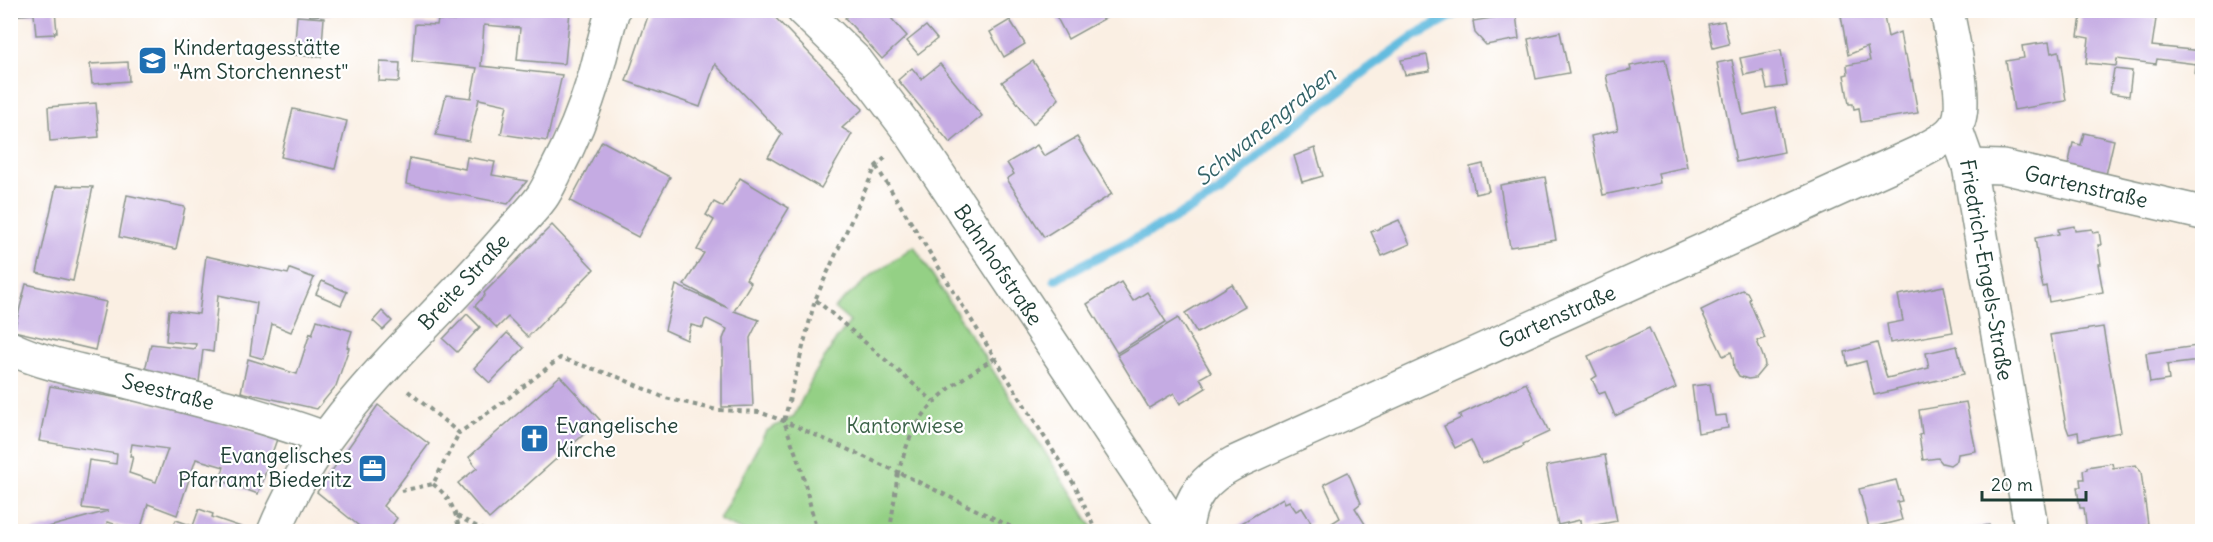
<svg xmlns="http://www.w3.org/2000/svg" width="2213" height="542" font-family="Delius,sans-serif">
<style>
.park{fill:#94d085;stroke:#5a865c;stroke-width:1.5}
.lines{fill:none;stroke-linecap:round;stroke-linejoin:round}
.stream{stroke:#62bbdf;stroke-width:10}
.building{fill:#c5abe3;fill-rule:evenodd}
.minor-casing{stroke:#8c968c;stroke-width:36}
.path{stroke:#8c968c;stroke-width:4;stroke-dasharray:4.5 4.5;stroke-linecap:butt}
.minor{stroke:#fff;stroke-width:33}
.labels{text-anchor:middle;stroke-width:4.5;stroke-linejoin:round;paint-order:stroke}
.poi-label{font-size:21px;fill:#1f3d34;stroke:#fff;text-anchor:start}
.street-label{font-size:21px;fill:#1f3d34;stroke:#fff}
.park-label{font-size:21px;fill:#3c6248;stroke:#fff}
.water-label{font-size:22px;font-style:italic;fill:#336367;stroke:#fff}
</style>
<rect width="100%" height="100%" fill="#fff"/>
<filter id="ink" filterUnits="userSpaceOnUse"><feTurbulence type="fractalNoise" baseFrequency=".0167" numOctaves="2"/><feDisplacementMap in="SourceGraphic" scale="12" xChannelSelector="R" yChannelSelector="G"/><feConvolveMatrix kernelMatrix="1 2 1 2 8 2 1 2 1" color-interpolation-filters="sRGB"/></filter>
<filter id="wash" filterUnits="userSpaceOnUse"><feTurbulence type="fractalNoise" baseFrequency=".008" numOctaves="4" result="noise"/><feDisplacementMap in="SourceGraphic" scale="24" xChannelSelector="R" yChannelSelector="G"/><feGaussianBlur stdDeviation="1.35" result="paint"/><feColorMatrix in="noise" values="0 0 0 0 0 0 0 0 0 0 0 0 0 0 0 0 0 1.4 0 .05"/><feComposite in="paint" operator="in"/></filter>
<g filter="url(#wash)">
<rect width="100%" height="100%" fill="#faefe3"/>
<polygon class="park" points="914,246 1095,531 745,532 719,520 766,431 794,416 814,375 837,338 850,322 834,308 871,276"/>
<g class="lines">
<polyline class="stream" points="1055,279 1157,228 1218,193 1281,136 1369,68 1416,35 1462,10"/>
</g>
<g id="blocks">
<g class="building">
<polygon points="10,10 55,11 57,32 54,32 55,34 36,35 34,14 10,16"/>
<polygon points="309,10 330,10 331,14 310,16"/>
<polygon points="458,10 570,11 565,63 563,64 517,60 520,28 484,25 481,66 562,75 547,141 501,134 507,105 479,99 469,141 436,135 446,95 471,98 477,68 412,61 415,24 437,25 438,20 454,21 454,11"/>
<polygon points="650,10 768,10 863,109 842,128 852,134 821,188 768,157 782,134 715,64 700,107 626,81"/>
<polygon points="853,10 884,10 907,36 882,59 845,18"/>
<polygon points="1053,10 1120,10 1068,39"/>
<polygon points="1599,10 1615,10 1615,11 1600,15"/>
<polygon points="1876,10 1883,10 1888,37 1900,32 1904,56 1906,55 1911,81 1912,80 1918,113 1861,122 1859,108 1854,109 1853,104 1849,104 1844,75 1848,74 1847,65 1870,61 1867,47 1848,55 1841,16"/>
<polygon points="2082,10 2114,10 2114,13 2156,19 2152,46 2202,51 2202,76 2195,75 2196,64 2157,59 2156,64 2117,59 2116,66 2086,63 2089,38 2078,36"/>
<polygon points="1516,14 1519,39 1486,45 1475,33 1473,21"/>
<polygon points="297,16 324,18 321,57 294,55"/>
<polygon points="1010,20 1025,44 1004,57 990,32"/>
<polygon points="1724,21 1729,44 1713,48 1708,24"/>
<polygon points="926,26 937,39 918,54 907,41"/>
<polygon points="1560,32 1569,73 1536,79 1528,39"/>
<polygon points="2049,42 2051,53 2059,51 2066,101 2014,110 2006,61 2024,58 2022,46"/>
<polygon points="1781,50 1787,86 1767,89 1763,71 1744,75 1740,58"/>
<polygon points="1427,55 1430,71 1405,75 1401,60"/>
<polygon points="1665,59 1687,167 1658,173 1660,183 1603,195 1591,136 1618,130 1606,75 1631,70 1630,66"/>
<polygon points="1732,60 1743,115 1776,108 1784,152 1736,162 1717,63"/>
<polygon points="1033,61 1059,99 1033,124 1002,82"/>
<polygon points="128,62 129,81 92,84 90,64"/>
<polygon points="380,62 400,63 399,82 379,81"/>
<polygon points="940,64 982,116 950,143 898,80 912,68 921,79"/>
<polygon points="2114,69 2132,71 2129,96 2110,93"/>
<polygon points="96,103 99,137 50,141 48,107"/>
<polygon points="293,109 347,121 335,169 281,157"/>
<polygon points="2084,133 2114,140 2105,179 2067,171 2073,143 2081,145"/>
<polygon points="1077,137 1112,194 1044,237 1007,179 1014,174 1007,163 1037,145 1044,156"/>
<polygon points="602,141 670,177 638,237 570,201"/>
<polygon points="1315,148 1323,176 1302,182 1294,156"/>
<polygon points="467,157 495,162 492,175 527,181 508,204 406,184 410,158 465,169"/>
<polygon points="1483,164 1489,191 1475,194 1470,167"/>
<polygon points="1545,177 1556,240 1510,247 1500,185"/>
<polygon points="740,178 789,208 746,279 751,283 734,311 759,320 750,338 753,406 722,407 722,366 723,365 723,339 727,329 707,319 705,320 703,328 691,325 687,340 665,330 676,285 728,308 684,285 704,253 697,250 714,220 706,215 714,202 723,207"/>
<polygon points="56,186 93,187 73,281 37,273"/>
<polygon points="127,195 185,207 176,249 119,237"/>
<polygon points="1399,220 1410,244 1382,256 1371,232"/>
<polygon points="552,225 594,269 528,337 508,317 497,328 475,306 485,295 484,293"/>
<polygon points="2074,226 2075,231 2092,229 2093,233 2099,232 2101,245 2098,245 2101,264 2098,264 2103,292 2049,302 2046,286 2043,287 2041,279 2035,238 2059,234 2058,229"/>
<polygon points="206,256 288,274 290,269 314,278 291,332 272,324 264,359 250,355 257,303 218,295 213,352 203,350 199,382 145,370 151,344 195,349 196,344 166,341 169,310 199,314"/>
<polygon points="322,281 347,292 341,305 316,294"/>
<polygon points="1121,282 1133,301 1147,292 1166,322 1117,353 1087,304"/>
<polygon points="26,284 106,302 95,350 14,331"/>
<polygon points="1232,284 1245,306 1197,333 1185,313"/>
<polygon points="1944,286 1953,332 1890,343 1887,324 1903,321 1898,295"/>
<polygon points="1742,290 1747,292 1750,298 1749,300 1765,338 1757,341 1764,359 1765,366 1755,378 1748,379 1739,376 1734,368 1733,358 1731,352 1723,356 1701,310"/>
<polygon points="382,311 392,321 383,330 373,321"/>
<polygon points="467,314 480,327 457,352 443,339"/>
<polygon points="1178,318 1211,372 1200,378 1206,388 1180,404 1174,393 1149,408 1117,355"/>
<polygon points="317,320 352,331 347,347 349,348 336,386 317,409 241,392 248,359 297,374 310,333 312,335"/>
<polygon points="2103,327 2121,432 2079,440 2078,432 2069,434 2066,426 2050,335"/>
<polygon points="1649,328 1676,388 1615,416 1605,392 1599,394 1592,379 1597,376 1588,356"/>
<polygon points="507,333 524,348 490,383 474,368"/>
<polygon points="1877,343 1887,378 1929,368 1926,353 1957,346 1964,374 1874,395 1866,361 1848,366 1845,352"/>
<polygon points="2197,346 2199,361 2167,365 2169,380 2150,383 2146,353"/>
<polygon points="560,376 600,420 489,519 458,483 477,468 469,457"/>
<polygon points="1526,383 1549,432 1523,444 1524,446 1482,464 1471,440 1455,448 1444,426 1461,418 1459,415"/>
<polygon points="1710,384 1715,416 1726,415 1728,428 1698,433 1692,386"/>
<path d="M50,386L176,408L277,439L258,494L220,480L224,467L196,459L177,515L148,504L140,531L107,522L105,532H30L108,511L82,508L89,460L116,464L117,454L39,441ZM132,444L168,449L156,482L129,473L133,456H130Z"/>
<polygon points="1966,402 1976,451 1958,454 1957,460 1950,465 1942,463 1938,458 1923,460 1919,435 1922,434 1919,410"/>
<polygon points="378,405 429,444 383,506 397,518 387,532 364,532 364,530 317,492"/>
<polygon points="1605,455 1617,521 1581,528 1580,520 1558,525 1546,466"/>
<polygon points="2112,463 2113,468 2136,465 2141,472 2148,524 2144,525 2144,529 2130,532 2087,532 2084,508 2080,508 2077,487 2081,487 2080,479 2084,479 2083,470 2087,469 2087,467"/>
<polygon points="1348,472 1361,503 1355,508 1370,532 1318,532 1340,518 1324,484"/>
<polygon points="1896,480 1902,501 1897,502 1902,520 1869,528 1859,489"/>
<polygon points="1283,498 1285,503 1289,501 1296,511 1302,508 1311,522 1301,528 1303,532 1237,532 1235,527"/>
<polygon points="199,509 213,514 212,517 244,528 243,532 170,532 176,520 193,526"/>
<polygon points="1989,525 1990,532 1959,532 1959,530"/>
</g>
</g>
</g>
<g filter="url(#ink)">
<use href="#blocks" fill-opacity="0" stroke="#8c968c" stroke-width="1.5"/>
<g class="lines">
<defs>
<g id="minor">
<polyline points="803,10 857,62 913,136 1178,532"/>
<polyline points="1955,127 1969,166 2032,532"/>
<polyline points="1969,166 2003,167 2202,213"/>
<path d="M10,348C46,365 87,372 125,381C193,398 259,414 324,438"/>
<path d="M274,532C325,407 421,337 506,238C518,224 532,211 542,197C547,190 551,181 555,173C571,143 585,109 595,76C601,54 606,32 613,10"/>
<path d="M1186,532C1188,497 1205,478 1234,463L1918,153C1931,146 1947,139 1956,126C1970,106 1951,36 1947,10"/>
</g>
</defs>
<use href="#minor" class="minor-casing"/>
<g class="path">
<polyline points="816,300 933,401"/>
<polyline points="995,358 1077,489 1096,532"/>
<path d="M408,391L459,433L506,400L560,358L618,377L665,398L717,410L759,412L784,421L898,472C903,459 906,445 913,432C931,397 962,378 995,358L876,166"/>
<path d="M433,484C451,498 455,510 460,532"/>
<polyline points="401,491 433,484 459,433"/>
<polyline points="457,516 487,532"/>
<polyline points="890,531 898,472 1022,532"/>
<polyline points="817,532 801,468 784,421 815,300 876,166 886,157"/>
<path d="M857,532C869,526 878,526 890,532"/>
</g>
<use href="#minor" class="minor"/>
</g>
</g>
<defs>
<symbol id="school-square" viewBox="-11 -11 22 22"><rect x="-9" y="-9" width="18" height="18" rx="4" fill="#1f6fb2" stroke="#fff"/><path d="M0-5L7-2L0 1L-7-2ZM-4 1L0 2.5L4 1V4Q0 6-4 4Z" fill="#fff"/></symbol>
<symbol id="church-square" viewBox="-11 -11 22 22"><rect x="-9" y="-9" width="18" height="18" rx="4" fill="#1f6fb2" stroke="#fff"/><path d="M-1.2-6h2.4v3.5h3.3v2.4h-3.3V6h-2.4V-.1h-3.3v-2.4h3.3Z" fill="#fff"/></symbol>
<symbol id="office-square" viewBox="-11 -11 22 22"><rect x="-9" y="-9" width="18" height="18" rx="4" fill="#1f6fb2" stroke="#fff"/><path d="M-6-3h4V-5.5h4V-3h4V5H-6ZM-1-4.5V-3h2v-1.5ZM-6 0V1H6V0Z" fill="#fff"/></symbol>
</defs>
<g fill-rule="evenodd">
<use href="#school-square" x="136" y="44" width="33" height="33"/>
<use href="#church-square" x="518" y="422" width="33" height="33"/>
<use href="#office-square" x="356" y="452" width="33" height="33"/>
</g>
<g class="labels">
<g class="poi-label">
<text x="173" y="55">Kindertagesstätte<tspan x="173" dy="24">"Am Storchennest"</tspan></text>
<text x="556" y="433">Evangelische<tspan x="556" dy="24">Kirche</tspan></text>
<text x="352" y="463" text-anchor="end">Evangelisches<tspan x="352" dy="24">Pfarramt Biederitz</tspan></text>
</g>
<g class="street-label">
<text transform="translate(2086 187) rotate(13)" y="7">Gartenstraße</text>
<text transform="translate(998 265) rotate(56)" y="7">Bahnhofstraße</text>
<text transform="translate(1986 270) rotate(80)" y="7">Friedrich-Engels-Straße</text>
<text transform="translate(464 282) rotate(-47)" y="7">Breite Straße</text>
<text transform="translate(1557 317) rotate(-24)" y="7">Gartenstraße</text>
<text transform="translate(168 392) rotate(14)" y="7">Seestraße</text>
</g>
<g class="park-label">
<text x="905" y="433">Kantorwiese</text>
</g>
<g class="water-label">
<text transform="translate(1265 126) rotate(-39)" y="8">Schwanengraben</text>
</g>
</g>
<rect width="2213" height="542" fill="none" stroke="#fff" stroke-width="36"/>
<path d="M1982 491v9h104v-9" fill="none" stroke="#1f3d34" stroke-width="3"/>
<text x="1991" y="491" font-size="18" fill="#1f3d34" stroke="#ffffff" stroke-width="4.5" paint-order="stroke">20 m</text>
</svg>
